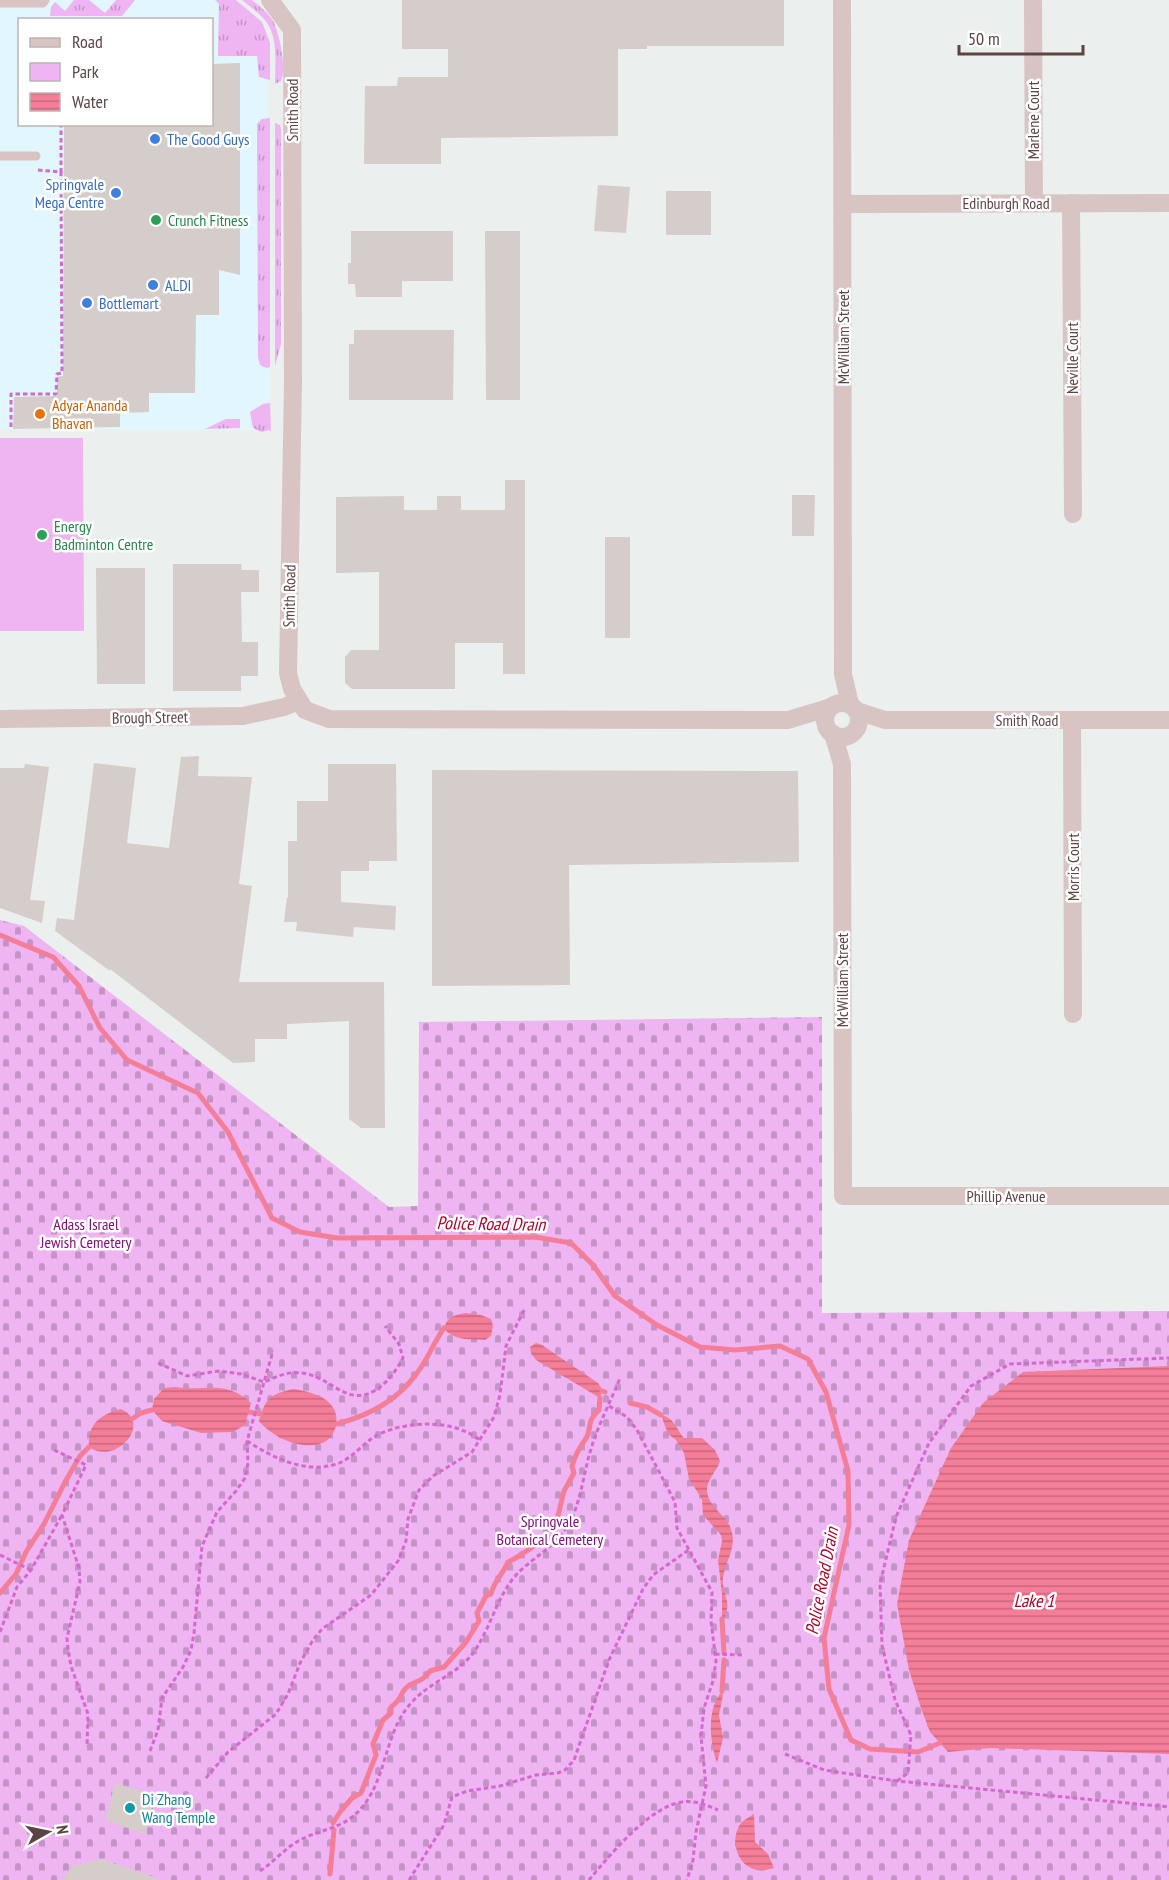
<svg xmlns="http://www.w3.org/2000/svg" width="1169" height="1880" font-family="'PT Sans Narrow',sans-serif">
<style>
.commercial{fill:#e1f6fd;fill-rule:evenodd}
.grass{fill:url(#grass-tufts)}
.cemetery{fill:url(#cemetery-stones)}
.park{fill:#efb4f2}
.water{fill:url(#water-rules)}
.lines{fill:none;stroke-linecap:round;stroke-linejoin:round}
.stream{stroke:#f47d98;stroke-width:5}
.building{fill:#d5cdca}
.path{stroke:#d369cc;stroke-width:3;stroke-dasharray:4.5 3;stroke-linecap:butt}
.lane{stroke:#d8c4c3;stroke-width:9}
.street{stroke:#d8c4c3;stroke-width:18}
.shop-dot{fill:#3f7fe0;stroke:#fff;stroke-width:2}
.leisure-dot{fill:#2e9e5b;stroke:#fff;stroke-width:2}
.food-dot{fill:#e8710a;stroke:#fff;stroke-width:2}
.culture-dot{fill:#0f9aa8;stroke:#fff;stroke-width:2}
.labels{text-anchor:middle;stroke-width:5;stroke-linejoin:round;paint-order:stroke}
.street-label{font-size:16px;fill:#5b4443;stroke:#fff}
.shop-label{font-size:16px;fill:#366cbe;stroke:#fff;text-anchor:start}
.leisure-label{font-size:16px;fill:#27864d;stroke:#fff;text-anchor:start}
.food-label{font-size:16px;fill:#c56008;stroke:#fff;text-anchor:start}
.park-label{font-size:16px;fill:#820e7a;stroke:#fff}
.culture-label{font-size:16px;fill:#0d838f;stroke:#fff;text-anchor:start}
.water-label{font-size:18px;font-style:italic;fill:#b00028;stroke:#fff}
</style>
<defs>
<pattern id="grass-tufts" width="24" height="20" patternUnits="userSpaceOnUse" patternTransform="scale(1.5)"><rect width="24" height="20" fill="#efb4f2"/><path d="M3 7l-1-3M5 7V3M7 7l1-3M15 17l-1-3M17 17v-4M19 17l1-3" fill="none" stroke="#c594c6"/></pattern>
<pattern id="cemetery-stones" width="16" height="16" patternUnits="userSpaceOnUse" patternTransform="scale(1.5)"><rect width="16" height="16" fill="#efb4f2"/><path d="M2 7V4a2 2 0 0 1 4 0v3zM10 15v-3a2 2 0 0 1 4 0v3z" fill="#c594c6"/></pattern>
<pattern id="water-rules" width="6" height="5" patternUnits="userSpaceOnUse" patternTransform="scale(1.5)"><rect width="6" height="5" fill="#f47d98"/><path d="M0 2.5h6" fill="none" stroke="#c9687e"/></pattern>
</defs>
<rect width="100%" height="100%" fill="#ebefed"/>
<path class="commercial" d="M0,0H237L262,22L268,46L270,430L0,429ZM20,20H212V124H20Z"/>
<g class="grass">
<polygon points="74,0 89,0 105,13 116,0 135,0 122,16 50,16 51,7 55,2 65,11"/>
<polygon points="215,0 236,0 262,22 270,43 270,80 259,77 257,56 218,56 219,4"/>
<path d="M242,0H252C259,6 268,12 273,21C279,32 286,65 282,78C281,82 279,82 275,84C275,64 279,35 264,19C258,12 249,6 242,0Z"/>
<polygon points="270,118 270,367 267,368 260,365 258,357 257,124 262,119"/>
<polygon points="275,123 280,125 281,130 281,344 275,366"/>
<polygon points="270,403 271,432 269,430 262,432 253,428 250,412 263,404"/>
<polygon points="226,419 240,419 240,428 205,429"/>
</g>
<polygon class="cemetery" points="0,920 24,926 389,1207 418,1206 419,1022 822,1017 822,1313 1169,1311 1169,1880 0,1880"/>
<polygon class="park" points="0,438 83,438 84,631 0,631"/>
<g class="water">
<path d="M465,1313L481,1315L491,1319L493,1326L491,1336L485,1340C471,1339 452,1341 444,1328C447,1317 454,1315 465,1313Z"/>
<polygon points="536,1343 542,1345 598,1383 602,1389 600,1398 536,1360 531,1353 530,1347"/>
<polygon points="1169,1366 1169,1754 990,1748 948,1752 930,1732 921,1708 909,1670 897,1604 909,1540 951,1448 983,1403 1023,1372"/>
<path d="M175,1387C205,1392 225,1379 251,1403L245,1425L233,1432L201,1433L162,1421L152,1410L154,1399L164,1388Z"/>
<path d="M293,1389C313,1392 341,1399 336,1426C334,1433 330,1440 322,1443C301,1451 272,1437 259,1421C265,1399 270,1394 293,1389Z"/>
<path d="M121,1409C153,1423 116,1466 89,1447C87,1424 101,1414 121,1409Z"/>
<path d="M661,1415C674,1417 676,1429 684,1438H702L715,1450L720,1461C717,1471 707,1479 707,1490C708,1509 729,1515 732,1533C736,1548 725,1563 723,1578C721,1593 733,1601 724,1618L722,1619V1594L718,1560L722,1541L721,1535L703,1515L702,1499L689,1479L684,1453L676,1440L668,1434Z"/>
<path d="M722,1691L723,1695L719,1715L723,1738L717,1763C710,1741 706,1710 722,1691Z"/>
<path d="M754,1814L755,1842L768,1854L774,1868C766,1870 759,1872 751,1868C735,1861 730,1836 742,1822C745,1819 750,1817 754,1814Z"/>
</g>
<g class="lines">
<g class="stream">
<polyline points="0,935 53,957 79,986 100,1028 127,1060 198,1093 228,1132 272,1218 300,1232 337,1238 535,1237 571,1243 593,1265 615,1296 657,1325 700,1347 735,1350 780,1346 808,1359 826,1392 848,1471 849,1525 824,1638 829,1689 851,1740 870,1749 918,1752 940,1743"/>
<polyline points="602,1391 605,1392"/>
<polyline points="630,1403 647,1407 661,1415"/>
<polyline points="249,1412 261,1414"/>
<polyline points="132,1419 141,1413 152,1410"/>
<path d="M336,1424C368,1416 398,1400 417,1373C428,1359 434,1342 444,1328"/>
<polyline points="0,1593 16,1574 26,1552 44,1524 65,1482 80,1456 89,1447"/>
<polyline points="722,1619 724,1653"/>
<polyline points="722,1691 724,1660"/>
<path d="M333,1823L340,1812L352,1798L361,1793L376,1755L373,1744L383,1720L391,1713V1707C403,1698 399,1695 406,1688C414,1680 421,1684 430,1671L444,1667L466,1642L479,1621L477,1613L486,1596L491,1594C494,1581 503,1574 508,1562C524,1555 536,1542 553,1536L564,1491L574,1473L572,1466C575,1456 579,1448 585,1440C593,1429 585,1422 599,1410L600,1398"/>
<polyline points="330,1874 334,1830"/>
</g>
</g>
<g class="building">
<polygon points="402,0 784,0 784,46 647,46 647,49 618,49 618,136 441,138 441,164 364,164 365,86 397,86 398,77 448,77 448,49 402,49"/>
<polygon points="240,63 240,275 219,270 219,315 196,315 195,393 149,393 149,412 120,413 120,427 13,429 14,397 57,396 57,377 63,376 64,124 212,124 212,64"/>
<polygon points="598,185 630,187 626,233 594,231"/>
<rect x="666" y="191" width="45" height="44"/>
<polygon points="351,231 453,231 453,281 402,281 402,297 356,297 355,284 348,284 348,263 351,263"/>
<polygon points="485,231 520,231 520,400 486,400"/>
<polygon points="354,330 454,330 453,400 349,400 349,344 354,344"/>
<polygon points="505,480 525,480 525,674 503,674 503,643 455,643 455,689 352,689 345,683 345,657 351,650 379,650 379,572 336,573 336,497 404,496 404,510 437,510 437,496 461,496 461,510 505,510"/>
<polygon points="792,495 815,495 814,536 792,536"/>
<rect x="605" y="537" width="25" height="101"/>
<polygon points="173,564 241,564 242,570 259,570 259,592 241,592 242,642 258,642 258,676 241,676 241,691 173,691"/>
<polygon points="96,568 145,568 145,684 97,684"/>
<polygon points="199,756 198,776 252,777 239,884 252,886 239,982 384,982 385,1128 361,1128 349,1119 349,1021 287,1024 287,1039 255,1039 255,1062 233,1063 110,969 110,971 55,931 57,918 74,920 94,763 136,768 127,843 169,848 181,757"/>
<polygon points="25,764 49,767 30,900 45,901 42,923 0,908 0,768 24,768"/>
<polygon points="328,764 396,764 397,861 369,861 369,871 341,871 341,902 396,906 395,930 354,927 353,937 296,931 297,922 284,922 287,897 288,898 288,841 297,841 297,801 328,801"/>
<polygon points="432,770 798,771 799,862 569,865 570,985 432,986"/>
<polygon points="115,1783 155,1795 145,1834 105,1820"/>
<polygon points="101,1859 157,1878 157,1880 62,1880 72,1866"/>
</g>
<g class="lines">
<g class="path">
<polyline points="61,19 61,20"/>
<polyline points="38,170 61,172 61,124"/>
<polyline points="11,427 11,394 56,394 57,374 62,373 61,172"/>
<path d="M158,1363L187,1376L219,1371L241,1374L264,1382C276,1377 288,1371 301,1373C323,1375 336,1392 353,1395C376,1399 394,1375 403,1358L399,1344L385,1326"/>
<polyline points="609,1406 627,1417 637,1430 675,1502 677,1528 712,1592 711,1621 716,1661 713,1681 704,1708 701,1736 706,1786 696,1832 693,1860 687,1880"/>
<path d="M247,1441C272,1457 303,1473 333,1465C348,1462 359,1448 371,1439C394,1423 438,1419 464,1431C470,1433 475,1437 480,1440"/>
<polyline points="54,1450 86,1465 62,1515 79,1568 80,1582 67,1638 68,1649 71,1666 88,1714 87,1747"/>
<polyline points="0,1555 31,1570"/>
<polyline points="0,1632 17,1587 31,1570 62,1515"/>
<polyline points="715,1654 744,1655"/>
<polyline points="150,1751 158,1730 162,1698 183,1667 191,1650 194,1633 202,1546 217,1512 236,1491 245,1478 248,1463 247,1441 273,1351"/>
<polyline points="785,1754 824,1770 897,1781 1169,1807"/>
<polyline points="206,1778 228,1752 276,1714 288,1694 300,1663 313,1640 322,1629 371,1595 398,1561 406,1541 408,1519 419,1490 433,1476 472,1452 494,1417 500,1395 506,1346 524,1310"/>
<polyline points="897,1781 908,1773 911,1735 895,1700 882,1645 880,1584 896,1517 929,1443 971,1386 1010,1364 1169,1358"/>
<path d="M260,1871C272,1863 281,1853 292,1845C319,1826 347,1833 368,1799C388,1768 386,1729 413,1701C430,1682 458,1674 473,1653C492,1627 497,1593 520,1571C536,1556 555,1546 567,1527C581,1505 583,1474 591,1449C598,1425 611,1401 620,1378"/>
<polyline points="409,1880 444,1825 452,1797 467,1791 500,1786 536,1775 558,1773 565,1770 574,1760 609,1660 643,1589 653,1575 690,1549"/>
<path d="M589,1880C609,1856 650,1806 682,1802C695,1800 706,1805 718,1810"/>
</g>
<g class="lane">
<polyline points="0,3 43,3 45,0"/>
<polyline points="0,156 36,156"/>
</g>
<g class="street">
<polyline points="270,0 292,30 293,381 288,673 292,689 305,710 329,719 788,720 831,707"/>
<polyline points="842,0 843,674 850,704"/>
<polyline points="1033,0 1034,203"/>
<polyline points="1071,203 1073,514"/>
<polyline points="843,204 1169,203"/>
<circle cx="842" cy="720" r="17"/>
<polyline points="857,711 885,720 1169,720"/>
<polyline points="0,719 243,716 284,707 299,701"/>
<polyline points="1072,720 1073,1014"/>
<polyline points="833,734 842,764 843,1196 1169,1196"/>
</g>
</g>
<g class="shop-dot">
<circle cx="155" cy="139" r="6"/>
<circle cx="116" cy="193" r="6"/>
<circle cx="153" cy="285" r="6"/>
<circle cx="87" cy="303" r="6"/>
</g>
<g class="leisure-dot">
<circle cx="156" cy="220" r="6"/>
<circle cx="42" cy="535" r="6"/>
</g>
<circle class="food-dot" cx="40" cy="414" r="6"/>
<circle class="culture-dot" cx="130" cy="1808" r="6"/>
<g class="labels">
<g class="street-label">
<text transform="translate(292 110) rotate(-90)" y="6">Smith Road</text>
<text transform="translate(1033 120) rotate(-90)" y="6">Marlene Court</text>
<text x="1006" y="209">Edinburgh Road</text>
<text transform="translate(843 337) rotate(-90)" y="6">McWilliam Street</text>
<text transform="translate(1072 358) rotate(-90)" y="6">Neville Court</text>
<text transform="translate(289 596) rotate(-89)" y="6">Smith Road</text>
<text transform="translate(150 717) rotate(-1)" y="6">Brough Street</text>
<text x="1027" y="726">Smith Road</text>
<text transform="translate(1073 867) rotate(-90)" y="6">Morris Court</text>
<text transform="translate(842 980) rotate(-90)" y="6">McWilliam Street</text>
<text x="1006" y="1202">Phillip Avenue</text>
</g>
<g class="shop-label">
<text x="167" y="145">The Good Guys</text>
<text x="104" y="190" text-anchor="end">Springvale<tspan x="104" dy="18">Mega Centre</tspan></text>
<text x="165" y="291">ALDI</text>
<text x="99" y="309">Bottlemart</text>
</g>
<g class="leisure-label">
<text x="168" y="226">Crunch Fitness</text>
<text x="54" y="532">Energy<tspan x="54" dy="18">Badminton Centre</tspan></text>
</g>
<g class="food-label">
<text x="52" y="411">Adyar Ananda<tspan x="52" dy="18">Bhavan</tspan></text>
</g>
<g class="park-label">
<text x="86" y="1230">Adass Israel<tspan x="86" dy="18">Jewish Cemetery</tspan></text>
<text x="550" y="1527">Springvale<tspan x="550" dy="18">Botanical Cemetery</tspan></text>
</g>
<g class="culture-label">
<text x="142" y="1805">Di Zhang<tspan x="142" dy="18">Wang Temple</tspan></text>
</g>
<g class="water-label">
<text transform="translate(491 1224) rotate(1)" y="6">Police Road Drain</text>
<text transform="translate(822 1581) rotate(-79)" y="6">Police Road Drain</text>
<text x="1034" y="1607">Lake 1</text>
</g>
</g>
<rect x="18" y="18" width="195" height="108" fill="#ffffff" stroke="#bdb4b4" stroke-width="1.5"/>
<rect x="30" y="38" width="30" height="9" fill="#d8c4c3" stroke="#bdb4b4" stroke-width="1.5"/>
<text x="72" y="48" font-size="18" fill="#5b4443">Road</text>
<rect x="30" y="63" width="30" height="18" fill="#efb4f2" stroke="#bdb4b4" stroke-width="1.5"/>
<text x="72" y="78" font-size="18" fill="#5b4443">Park</text>
<rect x="30" y="93" width="30" height="18" fill="url(#water-rules)" stroke="#bdb4b4" stroke-width="1.5"/>
<text x="72" y="108" font-size="18" fill="#5b4443">Water</text>
<g transform="translate(48 1832) rotate(81)" stroke="#ffffff" stroke-width="4.5" paint-order="stroke">
<path d="M0-4.5L10 22L0 15L-10 22Z" fill="#5b4443"/>
<text y="-9" font-size="16" font-weight="bold" text-anchor="middle" fill="#5b4443">N</text>
</g>
<path d="M959 45v9h124v-9" fill="none" stroke="#5b4443" stroke-width="3"/>
<text x="968" y="45" font-size="18" fill="#5b4443" stroke="#ffffff" stroke-width="4.5" paint-order="stroke">50 m</text>
</svg>
